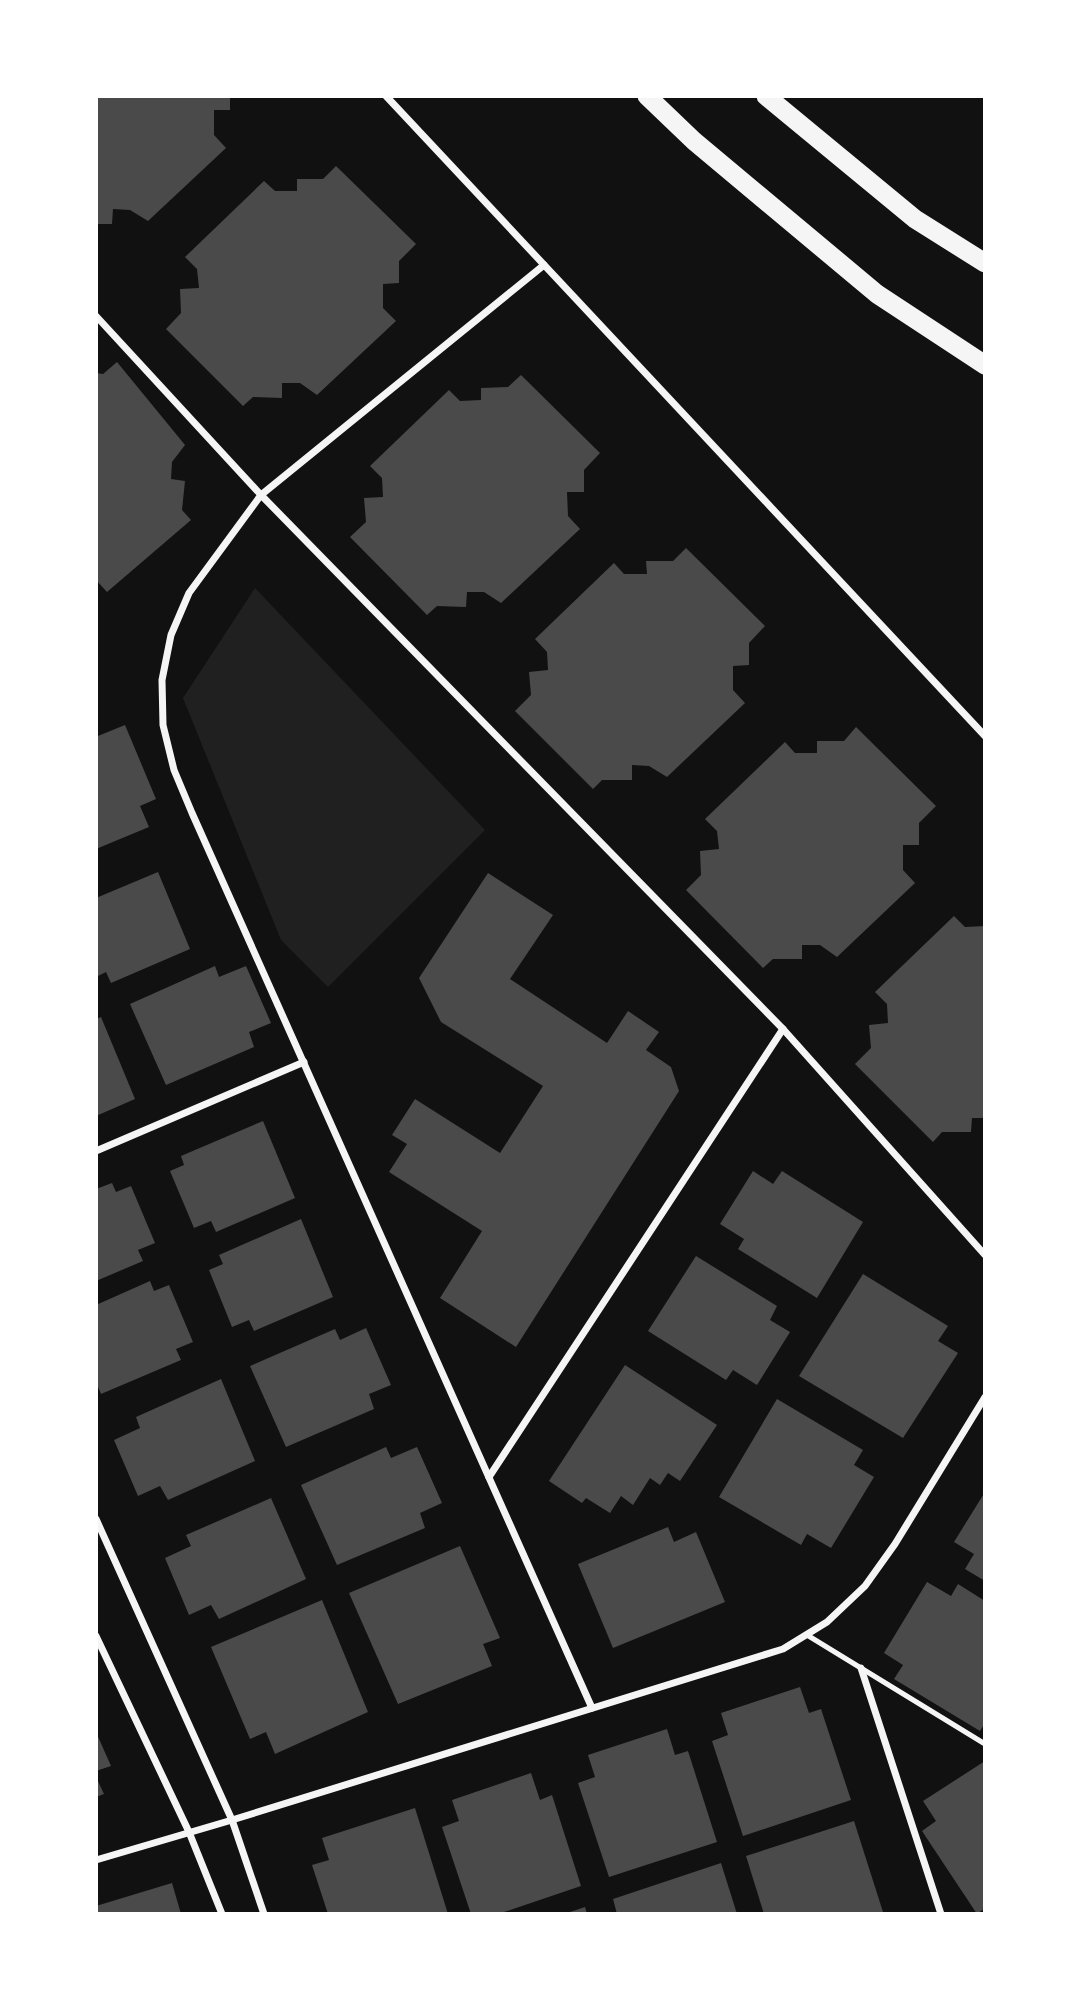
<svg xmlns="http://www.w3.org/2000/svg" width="1081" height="2010" font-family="'IBM Plex Sans',sans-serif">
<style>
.green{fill:#202020}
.building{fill:#4a4a4a}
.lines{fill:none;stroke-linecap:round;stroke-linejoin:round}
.service{stroke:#f5f5f5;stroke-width:5}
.minor{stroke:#f5f5f5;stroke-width:7}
.trunk{stroke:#f5f5f5;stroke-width:19}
</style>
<rect width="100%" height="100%" fill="#111"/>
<polygon class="green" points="255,588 485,830 328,987 281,940 183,698"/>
<g class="building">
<polygon points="96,96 230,96 230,110 214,110 214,135 226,148 148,221 130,210 113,209 112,224 96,224"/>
<polygon points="336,166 416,244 399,261 399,283 383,284 383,308 396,321 317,395 300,383 282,383 282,398 253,397 243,406 166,329 181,313 180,289 199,288 197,269 185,257 264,181 275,191 297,191 297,179 323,179"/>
<polygon points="117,362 185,445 172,462 171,479 185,481 182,510 191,520 107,592 96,580 96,373 103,374"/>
<polygon points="521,375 600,453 584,470 584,492 567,492 568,516 580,529 501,603 484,592 467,592 466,607 437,606 427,615 350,537 366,522 364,498 383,497 382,478 370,466 449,390 460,401 481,400 481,388 508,387"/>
<polygon points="686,548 765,626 749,643 749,665 733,666 733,690 745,703 667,777 649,766 632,765 632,780 602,780 593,789 515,711 531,695 529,672 548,670 547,652 535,639 614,563 624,574 647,574 646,561 673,561"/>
<polygon points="125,725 156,799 140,806 149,827 96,849 96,730 98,736"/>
<polygon points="856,727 936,806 919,823 919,845 903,845 903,870 915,883 837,957 820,945 802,945 802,959 773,959 763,968 686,890 701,875 700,851 719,849 717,831 705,819 785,742 795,753 817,753 817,741 844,741"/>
<polygon points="158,872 190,949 111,983 106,972 96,977 96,898"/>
<polygon points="488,873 553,915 510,979 607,1043 628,1011 659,1032 646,1050 671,1067 679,1091 516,1347 440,1298 482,1231 389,1172 407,1144 392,1135 415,1099 500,1153 543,1086 441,1022 419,978"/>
<polygon points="954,916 965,927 985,926 985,1118 972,1118 971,1132 942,1132 933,1142 855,1064 871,1048 869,1025 888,1023 887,1004 875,992"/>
<polygon points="215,966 219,977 246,966 271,1023 249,1032 254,1047 166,1085 130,1004"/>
<polygon points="101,1017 135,1099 96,1116 96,1019"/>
<polygon points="263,1121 295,1198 216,1232 211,1221 194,1228 170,1171 184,1165 181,1156"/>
<polygon points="753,1171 773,1184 782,1171 863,1222 817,1298 738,1249 744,1239 720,1224"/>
<polygon points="112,1183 116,1192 131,1186 155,1243 138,1250 143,1261 96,1281 96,1189"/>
<polygon points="301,1219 333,1297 254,1331 249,1320 232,1327 209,1270 223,1264 219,1255"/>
<polygon points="696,1256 777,1306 770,1320 790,1332 757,1385 733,1370 726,1380 648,1331"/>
<polygon points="863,1274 948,1326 938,1341 958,1353 903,1438 799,1376"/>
<polygon points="150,1281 154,1291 169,1285 193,1342 176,1349 181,1360 101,1394 96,1382 96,1305"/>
<polygon points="366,1328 391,1385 369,1394 374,1409 286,1447 250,1366 335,1329 340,1340"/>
<polygon points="625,1365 717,1425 680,1481 668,1473 660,1485 650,1478 633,1505 621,1496 610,1513 586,1498 582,1503 549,1481"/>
<polygon points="221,1379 255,1461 168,1500 160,1486 138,1496 114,1440 140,1428 136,1417"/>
<polygon points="777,1399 863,1450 854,1465 874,1477 831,1548 807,1534 801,1545 719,1497"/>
<polygon points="386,1447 391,1458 417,1447 442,1503 420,1513 425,1528 337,1565 301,1485"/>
<polygon points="985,1492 985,1581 965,1569 974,1554 954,1542"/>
<polygon points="271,1498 306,1579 219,1619 211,1605 189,1615 165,1558 191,1546 186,1535"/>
<polygon points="668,1527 674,1542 696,1532 725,1602 613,1648 578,1564"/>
<polygon points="460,1546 500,1638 483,1644 492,1666 398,1704 349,1593"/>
<polygon points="927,1582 951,1596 958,1584 985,1601 985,1723 980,1731 894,1679 903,1665 884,1653"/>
<polygon points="322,1600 368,1712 275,1754 266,1732 250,1739 211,1647"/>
<polygon points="800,1687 809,1713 821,1709 851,1800 743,1836 712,1741 728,1735 721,1713"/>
<polygon points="667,1729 675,1755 688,1751 717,1842 609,1877 578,1783 595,1777 588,1755"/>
<polygon points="96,1732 111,1766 96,1771"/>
<polygon points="985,1761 985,1908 977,1914 922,1831 936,1821 923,1801"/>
<polygon points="531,1773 540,1800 552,1795 581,1886 498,1914 471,1914 442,1827 459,1821 452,1800"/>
<polygon points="96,1777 104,1794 96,1797"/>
<polygon points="415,1808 448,1914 328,1914 312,1865 329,1860 322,1838"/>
<polygon points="854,1821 883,1912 877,1914 764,1914 746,1856"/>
<polygon points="721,1863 737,1914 617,1914 613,1899"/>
<polygon points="172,1883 181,1914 96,1914 96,1906"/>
<polygon points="585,1907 587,1914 567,1914 567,1913"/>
</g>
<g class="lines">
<polyline class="service" points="807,1635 985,1744"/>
<g class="minor">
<polyline points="386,96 985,736"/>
<polyline points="544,265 261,495 189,593 171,635 162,680 163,725 174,770 192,813 592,1708"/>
<polyline points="96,316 261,495 783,1029 985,1255"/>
<polyline points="96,1151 304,1062"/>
<polyline points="489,1477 783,1029"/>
<polyline points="96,1519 232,1820 264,1914"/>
<polyline points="96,1636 189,1832 222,1914"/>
<polyline points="861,1668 941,1914"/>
<polyline points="96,1860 232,1820 783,1649 827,1622 865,1586 895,1544 985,1397"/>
</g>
<g class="trunk">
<polyline points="647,96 694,141 877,294 985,365"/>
<polyline points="766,96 915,219 985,263"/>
</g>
</g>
<rect width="1081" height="2010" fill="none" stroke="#ffffff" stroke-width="196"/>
</svg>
